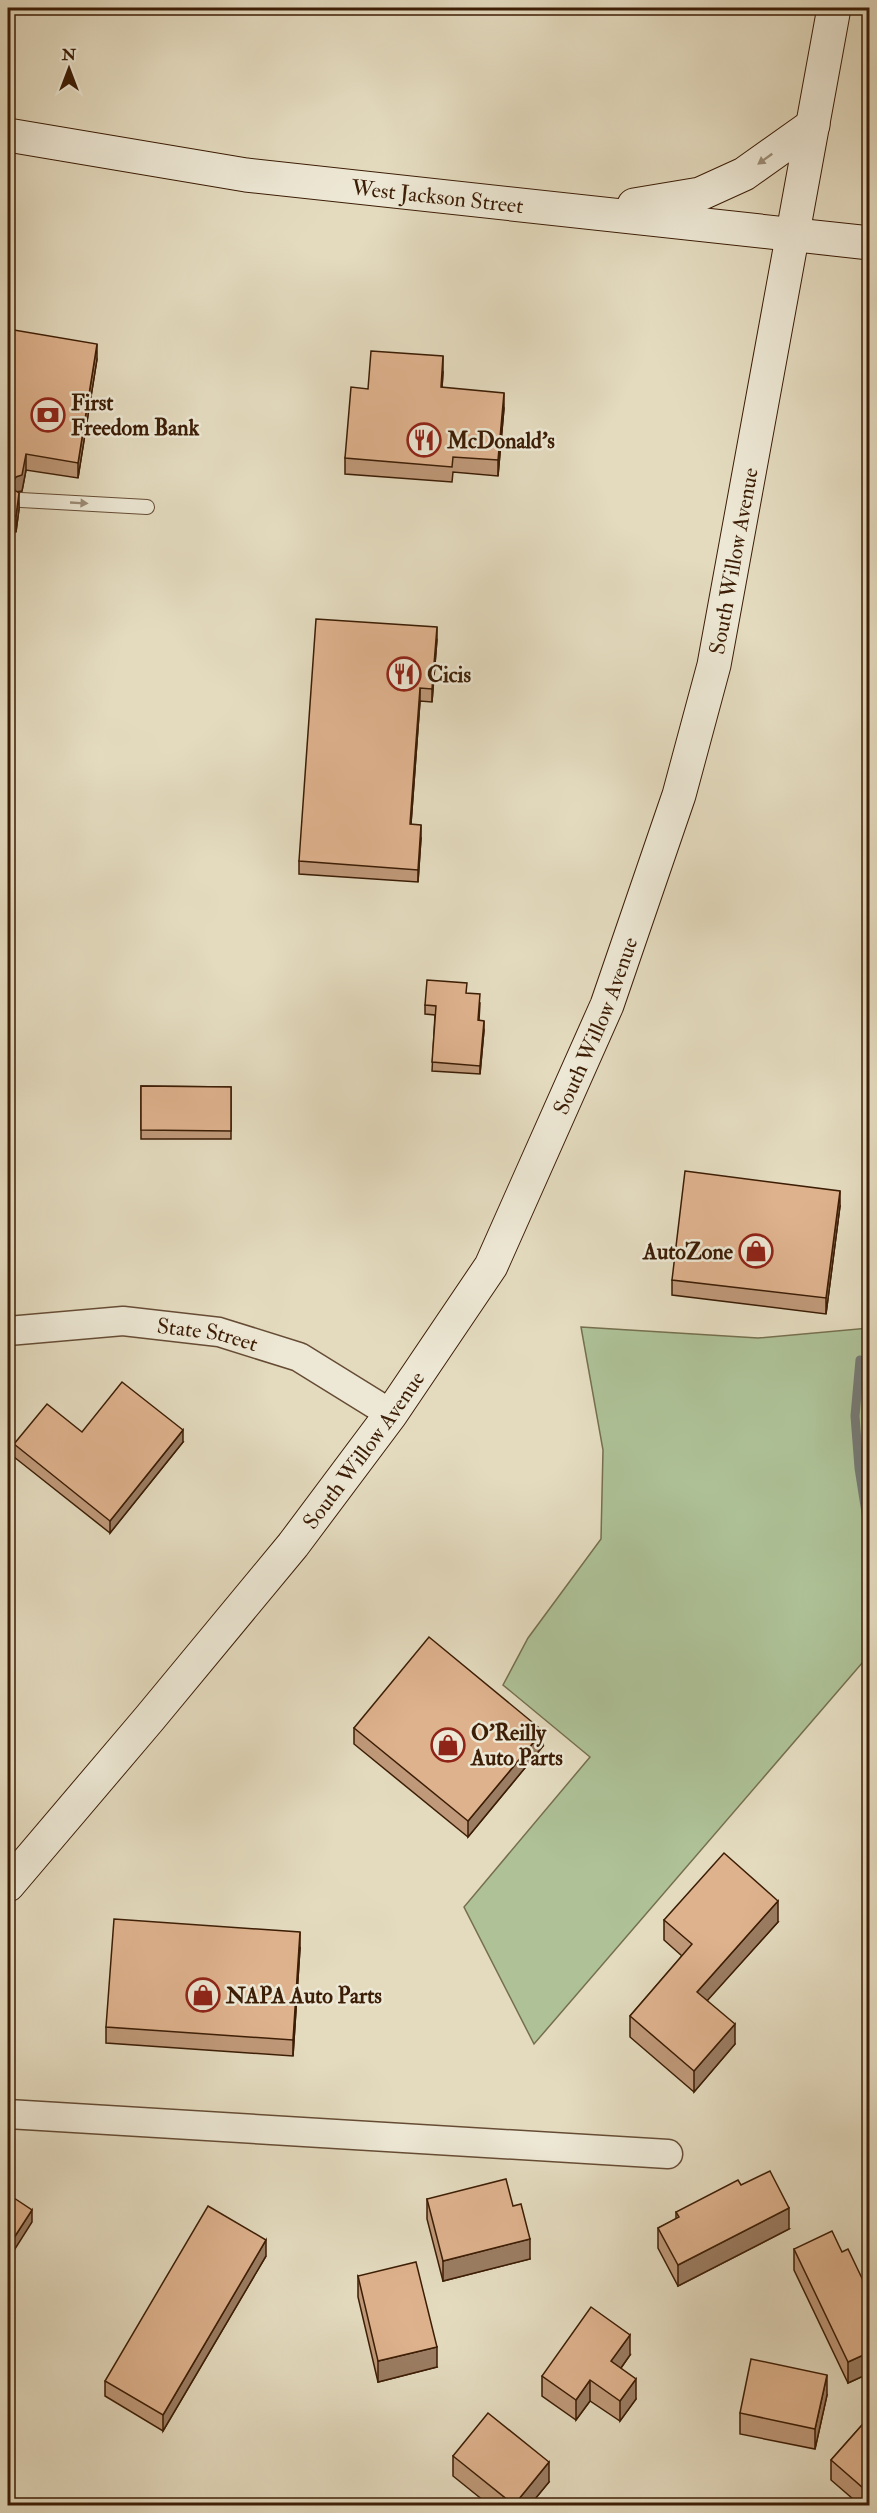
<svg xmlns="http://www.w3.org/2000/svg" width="877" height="2513" font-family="'IM FELL Double Pica',serif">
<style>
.green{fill:#aec197;stroke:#756f4e;stroke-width:1.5}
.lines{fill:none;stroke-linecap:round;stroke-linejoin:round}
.stream{stroke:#767a74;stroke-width:9}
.lane-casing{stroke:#664c34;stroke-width:16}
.street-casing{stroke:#664c34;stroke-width:31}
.secondary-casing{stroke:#3c1d05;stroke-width:35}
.lane{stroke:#ede8d5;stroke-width:14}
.street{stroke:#ede8d5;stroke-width:28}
.secondary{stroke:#ede8d5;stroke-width:33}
.wall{fill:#bf9979;stroke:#3c1d05;stroke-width:1.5}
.shaded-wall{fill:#9b7d63;stroke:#3c1d05;stroke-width:1.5}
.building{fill:#deb28d;stroke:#3c1d05;stroke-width:1.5}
.oneway{fill:#9d8d77}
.labels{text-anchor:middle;stroke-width:5;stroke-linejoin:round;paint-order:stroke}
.street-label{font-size:22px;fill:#3c1d05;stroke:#ede8d5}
.poi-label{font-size:22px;font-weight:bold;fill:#3c1d05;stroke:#ede8d5;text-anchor:start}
</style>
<rect width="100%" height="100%" fill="#e4dbbf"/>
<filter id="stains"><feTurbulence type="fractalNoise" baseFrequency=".00333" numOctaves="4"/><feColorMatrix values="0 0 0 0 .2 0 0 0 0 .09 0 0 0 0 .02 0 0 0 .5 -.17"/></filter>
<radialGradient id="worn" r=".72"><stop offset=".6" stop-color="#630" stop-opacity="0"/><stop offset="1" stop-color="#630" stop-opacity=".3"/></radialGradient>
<polygon class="green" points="581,1327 758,1338 869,1328 869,1655 534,2044 464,1907 590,1757 503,1685 528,1638 601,1539 603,1450"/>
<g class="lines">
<polyline class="stream" points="860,1360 855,1416 859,1468 870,1538"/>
<defs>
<polyline id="lane" points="21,500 147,507"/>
<g id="street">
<path id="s1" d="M8,1331L123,1321L219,1332L299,1357L391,1414"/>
<polyline points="8,2114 668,2154"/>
</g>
<g id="secondary">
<path id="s2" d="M8,135L246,175L870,243"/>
<polyline points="634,205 700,194 744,174 813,125"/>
<path id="s3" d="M8,1885L149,1719L293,1545L391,1414L491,1266L607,1005L679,795L714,665L834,8"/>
</g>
</defs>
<use href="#lane" class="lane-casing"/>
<use href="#street" class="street-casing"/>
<use href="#secondary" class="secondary-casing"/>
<use href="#lane" class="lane"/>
<use href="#street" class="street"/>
<use href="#secondary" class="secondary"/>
</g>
<g class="wall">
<polygon points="8,329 97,359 78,478 26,470 22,491 18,492 19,509 16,532 8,531"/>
<polygon points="443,372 442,388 504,408 498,476 453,472 452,482 345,474 345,458 368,389"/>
<polygon points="437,639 432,702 420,701 411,824 421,838 418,882 299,874 299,861"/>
<polygon points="467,994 480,1003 479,1021 484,1030 480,1074 432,1071 435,1015 425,1014 425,1005"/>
<polygon points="141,1086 231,1087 231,1139 141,1139"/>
<polygon points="840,1206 826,1314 672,1295 672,1280"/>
<polygon points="183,1442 110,1533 14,1457 14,1444"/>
<polygon points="354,1728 543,1746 468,1837 354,1744"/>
<polygon points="664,1920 778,1922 707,2000 735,2044 694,2092 630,2037 630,2016 682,1956 664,1940"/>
<polygon points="300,1948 293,2056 106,2043 106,2027"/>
<polygon points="427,2199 513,2206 530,2259 443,2281 427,2219"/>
<polygon points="676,2212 789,2229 678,2286 658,2248 658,2228 676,2219"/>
<polygon points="794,2249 842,2252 870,2295 870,2373 848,2383 794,2270"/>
<polygon points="266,2256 163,2431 105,2396 105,2381"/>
<polygon points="358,2276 437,2367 378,2382 358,2297"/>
<polygon points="630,2355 621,2368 636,2399 620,2421 590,2401 576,2420 542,2396 542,2376"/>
<polygon points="827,2395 815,2449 740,2434 740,2413"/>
<polygon points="870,2416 870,2505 860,2505 831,2480 831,2460"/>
<polygon points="453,2456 549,2482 530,2505 489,2505 453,2476"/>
</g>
<g class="shaded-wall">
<polygon points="97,344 97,359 78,478 78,463"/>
<polygon points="443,356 443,372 441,403 441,387"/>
<polygon points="504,393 504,408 498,476 498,460"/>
<polygon points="26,454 26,470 22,491 16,492 12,499 12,483"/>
<polygon points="19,493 19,509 16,532 16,516"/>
<polygon points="437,627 437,639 432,702 432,689"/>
<polygon points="420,688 420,701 410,837 410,824"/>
<polygon points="421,825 421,838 418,882 418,870"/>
<polygon points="484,1021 484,1030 480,1074 480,1066"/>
<polygon points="840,1191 840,1206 826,1314 826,1298"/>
<polygon points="183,1430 183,1442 110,1533 110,1521"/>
<polygon points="543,1731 543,1746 468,1837 468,1821"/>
<polygon points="778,1901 778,1922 697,2012 697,1992"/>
<polygon points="300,1932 300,1948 293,2056 293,2040"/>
<polygon points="735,2024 735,2044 694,2092 694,2071"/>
<polygon points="789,2208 789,2229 678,2286 678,2265"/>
<polygon points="32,2210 32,2222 8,2260 8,2247"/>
<polygon points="530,2239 530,2259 443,2281 443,2261"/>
<polygon points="266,2240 266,2256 163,2431 163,2415"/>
<polygon points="630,2335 630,2355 611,2382 611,2361"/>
<polygon points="437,2347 437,2367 378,2382 378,2361"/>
<polygon points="870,2352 870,2373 848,2383 848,2362"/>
<polygon points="827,2375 827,2395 815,2449 815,2429"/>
<polygon points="636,2379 636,2399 620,2421 620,2401"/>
<polygon points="590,2380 590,2401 576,2420 576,2400"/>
<polygon points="549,2462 549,2482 530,2505 514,2505"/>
</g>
<g class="building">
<polygon points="8,329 97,344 78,463 26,454 22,475 16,477 12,483 13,489 19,493 16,516 8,515"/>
<polygon points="371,351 443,356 441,387 504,393 498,460 453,457 452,467 345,458 351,387 368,389"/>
<polygon points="316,619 437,627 432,689 420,688 410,824 421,825 418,870 299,861"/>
<polygon points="427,980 467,983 466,993 480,994 478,1020 484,1021 480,1066 432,1062 436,1006 425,1005"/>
<polygon points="141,1086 231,1087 231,1131 141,1130"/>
<polygon points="685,1171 840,1191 826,1298 672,1280"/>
<polygon points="122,1382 183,1430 110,1521 14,1444 47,1404 82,1432"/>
<polygon points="429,1637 543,1731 468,1821 354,1728"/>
<polygon points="724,1853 778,1901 697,1992 735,2024 694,2071 630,2016 692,1944 664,1920"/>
<polygon points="114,1919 300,1932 293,2040 106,2027"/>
<polygon points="770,2171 789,2208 678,2265 658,2228 679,2217 676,2212 738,2180 741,2185"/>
<polygon points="506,2179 513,2206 521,2204 530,2239 443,2261 427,2199"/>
<polygon points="8,2194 32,2210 8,2247"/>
<polygon points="208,2206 266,2240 163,2415 105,2381"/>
<polygon points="832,2231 842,2252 848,2249 870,2295 870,2352 848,2362 794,2249"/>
<polygon points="416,2262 437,2347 378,2361 358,2276"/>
<polygon points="591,2307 630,2335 611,2361 636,2379 620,2401 590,2380 576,2400 542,2376"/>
<polygon points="751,2359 827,2375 815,2429 740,2413"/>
<polygon points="488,2413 549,2462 514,2505 453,2456"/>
<polygon points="870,2416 870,2494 831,2460"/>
</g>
<defs><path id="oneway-solid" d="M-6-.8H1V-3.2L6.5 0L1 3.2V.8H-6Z" transform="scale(1.5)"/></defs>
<g class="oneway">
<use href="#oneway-solid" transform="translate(765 159) rotate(144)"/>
<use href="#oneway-solid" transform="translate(79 503) rotate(3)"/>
</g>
<defs>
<symbol id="bank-ring" viewBox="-11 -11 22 22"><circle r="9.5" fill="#ede8d5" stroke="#8f2418" stroke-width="1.5"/><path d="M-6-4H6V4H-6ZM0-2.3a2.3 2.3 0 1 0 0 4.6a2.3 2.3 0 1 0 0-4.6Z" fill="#8f2418"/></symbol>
<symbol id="restaurant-ring" viewBox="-11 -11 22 22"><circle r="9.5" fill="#ede8d5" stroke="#8f2418" stroke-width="1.5"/><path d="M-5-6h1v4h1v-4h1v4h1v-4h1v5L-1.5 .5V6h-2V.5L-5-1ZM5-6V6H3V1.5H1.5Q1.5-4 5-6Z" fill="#8f2418"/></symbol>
<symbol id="shop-ring" viewBox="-11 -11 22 22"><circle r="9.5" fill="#ede8d5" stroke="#8f2418" stroke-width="1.5"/><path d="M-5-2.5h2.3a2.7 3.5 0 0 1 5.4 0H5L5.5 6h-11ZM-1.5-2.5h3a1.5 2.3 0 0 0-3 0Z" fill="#8f2418"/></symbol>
</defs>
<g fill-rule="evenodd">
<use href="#bank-ring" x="29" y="396" width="38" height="38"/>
<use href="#restaurant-ring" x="405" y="421" width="38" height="38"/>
<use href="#restaurant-ring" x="385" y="655" width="38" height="38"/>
<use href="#shop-ring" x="737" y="1232" width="38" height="38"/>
<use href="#shop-ring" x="429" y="1726" width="38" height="38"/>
<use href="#shop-ring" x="184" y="1976" width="38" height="38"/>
</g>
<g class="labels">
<g class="street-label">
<text dy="8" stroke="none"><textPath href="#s2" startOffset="434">West Jackson Street</textPath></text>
<text dy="8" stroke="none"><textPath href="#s3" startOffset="1534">South Willow Avenue</textPath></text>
<text dy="8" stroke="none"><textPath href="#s3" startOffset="1048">South Willow Avenue</textPath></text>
<text dy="8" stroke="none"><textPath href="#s1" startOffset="201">State Street</textPath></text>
<text dy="8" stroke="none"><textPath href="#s3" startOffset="562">South Willow Avenue</textPath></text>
</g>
<g class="poi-label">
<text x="71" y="410">First<tspan x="71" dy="25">Freedom Bank</tspan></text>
<text x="447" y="448">McDonald's</text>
<text x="427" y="682">Cicis</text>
<text x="733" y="1259" text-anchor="end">AutoZone</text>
<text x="471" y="1740">O'Reilly<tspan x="471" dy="25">Auto Parts</tspan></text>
<text x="226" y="2003">NAPA Auto Parts</text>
</g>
</g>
<rect width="877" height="2513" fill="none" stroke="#e4dbbf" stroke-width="30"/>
<rect x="9" y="9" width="859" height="2495" fill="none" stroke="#3c1d05" stroke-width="3"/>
<rect x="15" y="15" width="847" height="2483" fill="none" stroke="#3c1d05" stroke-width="1.5"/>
<g transform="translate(69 69)" stroke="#ede8d5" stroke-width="4.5" paint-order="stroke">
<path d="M0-4.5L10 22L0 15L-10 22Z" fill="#3c1d05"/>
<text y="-9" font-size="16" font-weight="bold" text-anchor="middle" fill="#3c1d05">N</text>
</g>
<rect width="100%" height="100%" filter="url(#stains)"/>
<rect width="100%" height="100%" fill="url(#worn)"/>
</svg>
